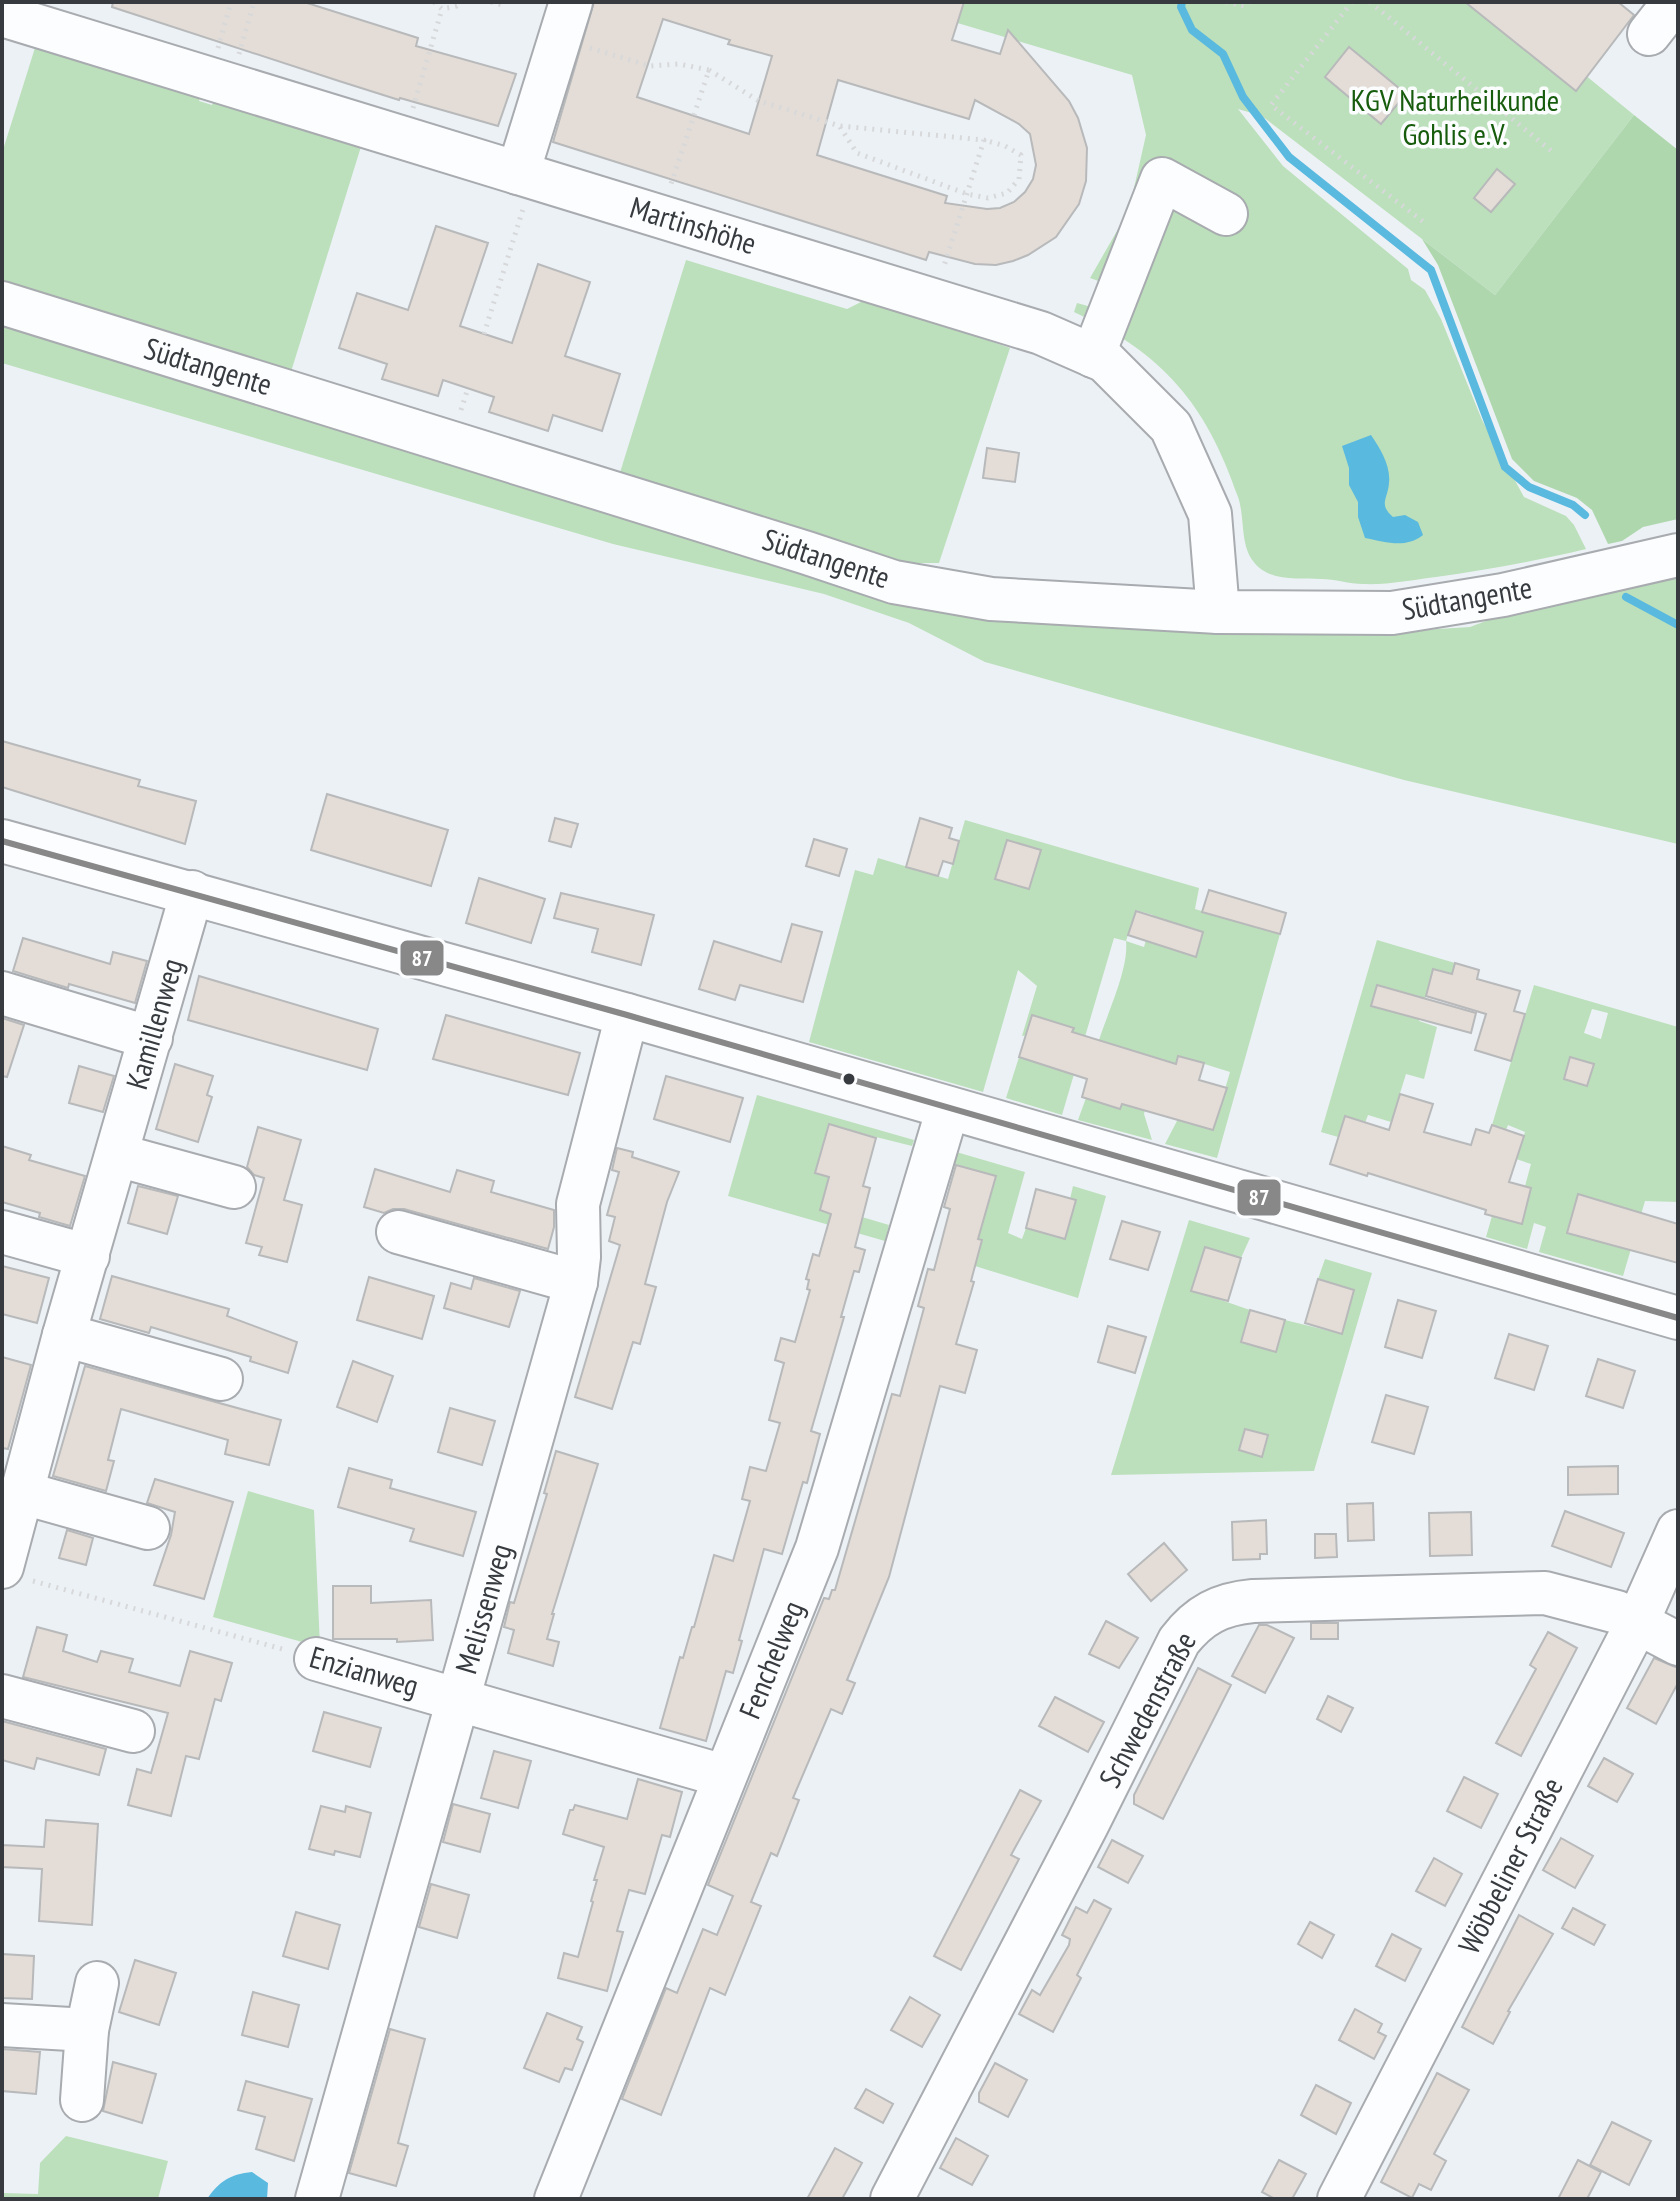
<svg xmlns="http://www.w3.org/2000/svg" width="1680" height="2201" font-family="'PT Sans Narrow',sans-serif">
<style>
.green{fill:#bce0bb;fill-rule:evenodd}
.forest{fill:#afd7ae}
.water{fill:#5ab9df}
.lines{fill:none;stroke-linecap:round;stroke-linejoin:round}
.stream{stroke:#5ab9df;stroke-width:8}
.building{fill:#e4ddd7;stroke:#b8b9ba;stroke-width:2;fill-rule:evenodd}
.minor-casing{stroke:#a8abaf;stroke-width:46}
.path{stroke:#d7d8da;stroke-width:5;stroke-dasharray:2 6;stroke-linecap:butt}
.minor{stroke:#fcfdfe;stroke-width:42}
.bus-1-casing{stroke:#fbfdff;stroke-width:12}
.bus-1{stroke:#888;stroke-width:6}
.bus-dot{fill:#373a3e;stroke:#fbfdff;stroke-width:3}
.labels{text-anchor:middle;stroke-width:7;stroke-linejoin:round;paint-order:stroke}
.park-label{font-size:30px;fill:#175c0d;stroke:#fbfdff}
.street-label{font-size:30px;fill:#373a3e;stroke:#fbfdff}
.line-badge{stroke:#fbfdff;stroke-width:3}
.badge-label{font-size:22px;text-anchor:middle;font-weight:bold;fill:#fff}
</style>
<rect width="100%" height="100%" fill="#ecf1f6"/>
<g class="green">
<path d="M887,2H1496L1634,115L1495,295L1262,116L1238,109L1283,166L1408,269L1411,280L1425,290L1441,319L1482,420L1524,497L1566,516L1574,525L1586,549C1536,561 1487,570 1436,577C1412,580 1388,585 1363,584C1349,584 1335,579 1321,579C1298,578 1268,582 1253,561C1240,544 1245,517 1238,497C1206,404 1164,354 1074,312L1077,303L1095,308L1104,283L1090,278L1129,210L1146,135L1132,75Z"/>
<polygon points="39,35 204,86 199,101 212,105 217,90 364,137 290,375 2,284 2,153"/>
<polygon points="686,260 847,309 867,299 1010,348 939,563 892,563 618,479"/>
<polygon points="2,317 858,583 1281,631 1358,634 1470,627 1541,600 1678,569 1678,844 1404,780 985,662 909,623 824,594 613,544 2,363"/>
<path d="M965,820L1199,888L1195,909L1280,934L1217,1158L1165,1144L1178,1119L1213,1130L1230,1072L1179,1056L1174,1070L1155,1071L1144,1114L1152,1140L1078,1120L1086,1098L1121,1108L1138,1053L1099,1040C1108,1012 1129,968 1126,941L1114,938L1062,1115L1006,1098L1019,1057L1061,1070L1073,1028L1022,1036L1037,986L1018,970L983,1092L809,1042L855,870L873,875L878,858L948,879ZM1136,910L1153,915L1144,947L1126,941Z"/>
<polygon points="1377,940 1455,963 1452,974 1433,970 1419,1021 1437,1027 1424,1079 1406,1074 1391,1122 1368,1115 1365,1123 1345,1116 1338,1137 1321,1132"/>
<path d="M1534,985L1678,1027V1202L1645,1201L1623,1276L1539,1252L1546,1227L1534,1223L1527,1249L1486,1237L1492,1216L1522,1224L1531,1189L1525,1186L1531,1164L1516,1159L1525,1132L1508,1125L1506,1130L1492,1125ZM1592,1009L1608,1013L1601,1039L1584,1033ZM1570,1057L1594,1064L1587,1086L1564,1079Z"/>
<polygon points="757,1095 914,1140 912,1146 828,1125 815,1172 829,1177 820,1210 861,1221 862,1217 889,1225 885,1241 728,1196"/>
<polygon points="946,1149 1025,1172 1008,1233 1022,1239 1026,1228 1065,1238 1076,1201 1070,1199 1073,1186 1106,1196 1078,1298 975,1266 982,1240 978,1239 996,1176 955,1164 950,1178 938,1174"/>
<polygon points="1189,1220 1250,1238 1241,1258 1205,1247 1192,1290 1250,1310 1241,1342 1276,1352 1285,1320 1342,1334 1354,1291 1318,1279 1325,1259 1372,1273 1314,1471 1111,1475"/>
<polygon points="248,1491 314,1510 320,1647 213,1617"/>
<polygon points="66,2136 168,2161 158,2199 2,2199 2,2193 38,2194 40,2163"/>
</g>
<polygon class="forest" points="1634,115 1678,150 1678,519 1643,527 1622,541 1608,544 1592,510 1577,498 1534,481 1512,459 1438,265 1422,239 1495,295"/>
<g class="water">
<path d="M1371,435C1380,448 1391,466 1389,483C1388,499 1378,504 1393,517L1405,515L1418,522L1423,535C1405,549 1386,542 1365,538L1358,517V502L1349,485V468L1342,446Z"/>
<path d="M252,2172L268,2183L267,2199H207C219,2181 231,2174 252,2172Z"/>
</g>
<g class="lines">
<g class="stream">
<polyline points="1182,2 1181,7 1192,30 1223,54 1243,97 1289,157 1431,270 1505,467 1529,487 1573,505 1585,515"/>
<polyline points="1626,597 1678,625"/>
</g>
</g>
<g class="building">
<polygon points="113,2 304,2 418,38 416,46 516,74 498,126 400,98 399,100 339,81 112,7"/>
<path d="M594,2H964L952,40L1000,54L1008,30L1069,101L1078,118L1087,148L1086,181L1079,204L1056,237L1028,255L1013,261L996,265L975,264L929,252L926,260L553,142ZM663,19L730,40L728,44L772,56L749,134L637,97ZM838,80L969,119L975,100L1019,124L1030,134L1036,165L1033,179L1025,192L1014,202L1000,208L987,209L945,203L947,196L817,155Z"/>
<polygon points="1465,2 1618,2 1634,15 1576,91"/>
<polygon points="1349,47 1406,94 1381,124 1325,77"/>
<polygon points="1497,169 1515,184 1491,212 1474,198"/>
<polygon points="436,226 488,243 460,326 512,343 538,264 590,282 565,356 620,374 602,431 553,415 548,431 489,412 494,397 443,380 438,396 382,379 387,364 339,348 357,293 408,310"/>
<polygon points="987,448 1019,453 1015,482 983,478"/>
<polygon points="2,741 140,780 138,786 196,801 185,844 2,787"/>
<polygon points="327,794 448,830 431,886 311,850"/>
<polygon points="555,818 578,824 571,847 549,841"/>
<polygon points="920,818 952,828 949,838 959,841 953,864 943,861 938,876 906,867"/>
<polygon points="814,839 847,849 839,876 806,866"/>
<polygon points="1007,840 1041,850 1029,889 995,879"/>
<polygon points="479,878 545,899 531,943 466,923"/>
<polygon points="1209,890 1286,913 1280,934 1202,912"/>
<polygon points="561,893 654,915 641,965 592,952 598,929 554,918"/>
<polygon points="1136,911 1203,932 1196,957 1128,935"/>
<polygon points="792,924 822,932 803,1002 740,985 735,1000 699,989 714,941 781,962"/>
<polygon points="23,938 110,964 113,952 147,961 135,1003 69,984 68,988 13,971"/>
<polygon points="1455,963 1479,970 1477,979 1520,991 1514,1011 1525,1014 1511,1061 1475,1050 1486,1014 1426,996 1433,969 1452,974"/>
<polygon points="199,976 378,1029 367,1070 188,1020"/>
<polygon points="1377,985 1476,1013 1471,1033 1371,1006"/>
<polygon points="446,1015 580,1053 568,1095 433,1059"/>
<polygon points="1032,1015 1074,1028 1072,1032 1176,1064 1178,1056 1204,1063 1199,1080 1227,1088 1213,1130 1122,1104 1120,1109 1082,1097 1087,1079 1019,1057"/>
<polygon points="2,1018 24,1025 7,1077 2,1076"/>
<polygon points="1570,1057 1594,1064 1587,1086 1564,1079"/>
<polygon points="175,1064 213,1076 207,1095 212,1097 198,1142 156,1129"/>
<polygon points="79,1066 114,1076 103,1112 69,1103"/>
<polygon points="666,1076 743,1098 730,1142 654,1119"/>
<polygon points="1400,1094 1433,1104 1424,1132 1471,1145 1476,1129 1489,1133 1492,1125 1524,1136 1509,1182 1531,1188 1522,1224 1485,1214 1486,1210 1368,1173 1367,1176 1330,1164 1345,1116 1389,1130"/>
<polygon points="829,1124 876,1138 863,1186 870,1188 855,1247 865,1250 859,1272 854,1271 841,1317 844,1317 811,1431 820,1434 807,1483 803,1482 782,1554 764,1549 739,1640 742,1641 733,1673 726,1671 706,1741 660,1728 680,1657 683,1658 692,1627 694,1627 714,1555 733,1561 750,1501 742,1499 750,1467 766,1471 780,1423 769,1420 784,1363 775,1360 781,1338 795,1342 810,1290 807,1289 809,1280 806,1279 813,1254 819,1256 831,1214 820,1210 829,1177 815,1173"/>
<polygon points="258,1127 301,1140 284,1200 302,1205 287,1262 259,1255 262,1247 246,1243 264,1178 254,1175 247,1167"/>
<polygon points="2,1146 31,1155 29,1160 85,1176 70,1226 39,1217 40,1213 2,1202"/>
<polygon points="617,1148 633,1152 632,1157 679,1172 667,1202 645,1284 656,1287 640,1344 633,1342 612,1409 575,1397 620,1245 609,1241 615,1217 607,1215 619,1172 612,1170"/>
<polygon points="956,1165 996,1176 978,1239 982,1240 971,1281 974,1282 956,1344 977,1350 965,1393 940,1386 889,1577 847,1680 855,1683 842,1714 831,1709 793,1798 799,1800 777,1856 771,1853 751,1902 761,1906 725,1995 710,1988 661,2115 622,2099 666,1988 677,1993 703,1929 717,1935 733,1896 708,1885 824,1598 829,1599 832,1590 835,1590 892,1394 900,1396 924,1308 918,1306 928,1269 934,1270 950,1209 944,1207"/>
<polygon points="375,1169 450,1192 457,1170 494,1181 491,1192 554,1210 554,1227 548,1249 404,1209 393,1209 384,1213 364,1207"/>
<polygon points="138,1186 178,1196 167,1234 128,1223"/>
<polygon points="1036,1189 1076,1200 1065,1239 1026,1228"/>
<polygon points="1578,1194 1678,1224 1678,1263 1567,1233"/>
<polygon points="1122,1221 1160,1232 1148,1270 1110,1259"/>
<polygon points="1205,1247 1241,1258 1228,1301 1191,1291"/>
<polygon points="2,1266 49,1278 37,1323 2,1314"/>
<polygon points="112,1276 229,1309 227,1316 297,1342 288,1373 250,1361 251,1357 151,1327 149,1333 100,1319"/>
<polygon points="369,1277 434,1296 422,1339 357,1320"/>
<polygon points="474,1278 520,1291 509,1327 444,1308 451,1283 471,1289"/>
<polygon points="1318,1279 1354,1290 1342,1334 1305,1323"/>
<polygon points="1398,1300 1436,1311 1422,1358 1385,1347"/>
<polygon points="1250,1310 1285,1320 1276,1352 1241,1342"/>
<polygon points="1108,1326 1146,1337 1135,1373 1098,1362"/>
<polygon points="1509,1334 1548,1346 1534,1390 1495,1378"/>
<polygon points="2,1357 31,1365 8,1449 2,1448"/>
<polygon points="1598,1359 1635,1371 1623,1408 1586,1396"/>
<polygon points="353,1361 393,1376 377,1422 337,1407"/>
<polygon points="85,1366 281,1420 269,1465 225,1454 228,1440 121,1409 108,1460 114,1461 106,1491 53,1476"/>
<polygon points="1386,1395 1428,1407 1414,1454 1372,1442"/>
<polygon points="450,1408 495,1421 482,1465 438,1452"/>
<polygon points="1245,1429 1268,1435 1262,1457 1239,1450"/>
<polygon points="556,1451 598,1464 552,1614 554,1614 547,1639 559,1642 553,1666 508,1653 514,1630 504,1627 510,1602 514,1603 547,1494 544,1493"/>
<polygon points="1618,1466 1618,1494 1568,1495 1568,1467"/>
<polygon points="349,1468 392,1480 390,1488 476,1512 463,1556 410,1541 414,1529 338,1507"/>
<polygon points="155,1479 233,1502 204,1599 154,1585 171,1535 175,1512 147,1503"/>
<polygon points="1373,1503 1374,1540 1348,1541 1347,1504"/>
<polygon points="1565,1511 1624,1533 1611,1567 1552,1546"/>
<polygon points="1471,1512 1472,1555 1430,1556 1429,1513"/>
<polygon points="1266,1520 1267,1554 1260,1554 1260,1559 1233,1560 1232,1522"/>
<polygon points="67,1530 93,1538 86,1565 59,1558"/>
<polygon points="1315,1534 1336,1534 1337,1557 1315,1558"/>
<polygon points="1164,1543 1187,1570 1151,1601 1128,1574"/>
<polygon points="333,1586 371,1586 371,1603 431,1600 433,1640 397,1642 397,1639 333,1639"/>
<polygon points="1106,1621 1138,1638 1119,1668 1089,1654"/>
<rect x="1311" y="1623" width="27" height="16"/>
<polygon points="1259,1625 1267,1625 1294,1638 1265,1693 1232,1676"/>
<polygon points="37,1627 67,1635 63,1651 97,1662 101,1651 133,1659 129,1672 180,1686 190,1651 232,1663 221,1701 215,1699 199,1759 186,1756 171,1816 128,1805 137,1769 151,1773 168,1713 23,1677"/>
<polygon points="1548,1632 1577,1648 1521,1756 1496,1743 1536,1669 1530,1665"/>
<polygon points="1654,1658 1678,1668 1678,1683 1656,1724 1627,1708"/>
<polygon points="1198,1668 1231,1685 1163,1819 1134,1804 1134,1795"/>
<polygon points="1328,1696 1353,1708 1341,1732 1317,1719"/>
<polygon points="1055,1697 1104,1722 1088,1752 1039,1726"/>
<polygon points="324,1712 381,1728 370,1767 313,1751"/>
<polygon points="2,1721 106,1749 99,1775 37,1758 34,1769 2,1760"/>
<polygon points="494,1751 531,1761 518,1808 481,1798"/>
<polygon points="1604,1758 1633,1774 1617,1802 1588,1786"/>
<polygon points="1464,1777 1498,1794 1481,1828 1447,1811"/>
<polygon points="638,1779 682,1792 670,1837 662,1835 645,1894 629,1890 617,1931 623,1932 607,1991 558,1978 564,1953 578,1957 593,1902 591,1901 597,1880 594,1880 604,1847 563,1834 570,1810 573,1810 575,1805 627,1819"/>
<polygon points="1020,1790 1041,1801 1011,1855 1019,1859 961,1970 934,1956"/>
<polygon points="453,1804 490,1814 480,1852 443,1842"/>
<polygon points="321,1806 345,1812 346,1806 371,1813 360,1857 335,1851 334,1855 309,1849"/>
<polygon points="46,1820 98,1824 92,1925 39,1921 42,1869 2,1867 2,1845 44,1847"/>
<polygon points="1561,1838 1593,1856 1575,1888 1543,1870"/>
<polygon points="1112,1840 1143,1856 1128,1883 1098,1867"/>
<polygon points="1434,1858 1462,1874 1445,1906 1416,1891"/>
<polygon points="431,1884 469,1895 457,1938 419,1927"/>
<polygon points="1094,1900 1111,1909 1077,1975 1081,1978 1053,2032 1019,2014 1032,1990 1040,1995 1069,1945 1070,1939 1062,1935 1076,1907 1087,1913"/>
<polygon points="1573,1908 1605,1925 1594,1945 1562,1928"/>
<polygon points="296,1912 340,1925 328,1969 283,1956"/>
<polygon points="1519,1915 1553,1934 1508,2011 1510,2012 1493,2044 1462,2027"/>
<polygon points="1310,1922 1334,1935 1322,1958 1298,1944"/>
<polygon points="1392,1934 1421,1949 1405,1981 1376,1966"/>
<polygon points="2,1954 34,1956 32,1999 2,1998"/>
<polygon points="135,1960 176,1973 159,2025 119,2012"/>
<polygon points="253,1992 299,2005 288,2047 242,2035"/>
<polygon points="910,1997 940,2015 922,2047 891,2030"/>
<polygon points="1355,2009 1382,2024 1378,2032 1386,2036 1374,2059 1339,2040"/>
<polygon points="547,2013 582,2027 577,2039 583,2042 572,2070 565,2068 559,2082 524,2068"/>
<polygon points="390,2029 425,2039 398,2143 408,2146 396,2186 349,2173"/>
<polygon points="2,2049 40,2052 36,2094 2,2091"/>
<polygon points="113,2062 156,2074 142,2123 103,2111"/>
<polygon points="995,2063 1027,2080 1008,2117 979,2102 979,2093"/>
<polygon points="1437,2073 1469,2090 1434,2154 1446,2161 1431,2190 1419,2184 1412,2198 1381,2182"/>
<polygon points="246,2081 312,2099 294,2161 256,2149 265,2117 238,2110"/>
<polygon points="1316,2085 1351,2103 1336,2134 1301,2115"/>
<polygon points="866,2089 893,2104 883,2123 855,2108"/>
<polygon points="1612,2122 1651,2141 1629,2185 1590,2165"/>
<polygon points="956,2138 988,2156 972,2185 940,2168"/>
<polygon points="835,2148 862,2163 842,2199 807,2199"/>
<polygon points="1279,2160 1306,2174 1292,2199 1275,2199 1262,2192"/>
<polygon points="1578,2160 1601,2172 1587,2199 1558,2199"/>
</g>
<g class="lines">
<defs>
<g id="minor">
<polyline points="2,15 1041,333 1105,361 1171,427 1210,514 1218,612"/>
<polyline points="1649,34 1664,15 1678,8"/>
<polyline points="518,173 571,2"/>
<polyline points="2,303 807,553 894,582 991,599 1218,612 1392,613 1503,595 1678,555"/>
<polyline points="1093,356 1162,179 1226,214"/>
<polyline points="2,841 627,1015 1678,1318"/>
<polyline points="2,993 151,1038"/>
<polyline points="117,1155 234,1187"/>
<polyline points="2,1232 88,1256"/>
<polyline points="398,1232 576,1282"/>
<polyline points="64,1335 221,1379"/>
<polyline points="20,1492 148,1528"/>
<polyline points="2,1567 64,1335 192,892"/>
<polyline points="316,1659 724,1776"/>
<polyline points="2,1696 133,1731"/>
<polyline points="2,2025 87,2030"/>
<polyline points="82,2100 87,2030 97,1983"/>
<polyline points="317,2199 576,1282 579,1257 578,1204 627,1015"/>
<polyline points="556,2199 817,1548 948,1108"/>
<path d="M892,2199L1087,1825L1179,1641C1199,1615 1220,1604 1253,1601L1545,1593L1617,1612L1678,1644"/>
<polyline points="1339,2199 1637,1623 1678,1531"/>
</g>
</defs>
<use href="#minor" class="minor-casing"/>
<g class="path">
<polyline points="434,2 442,9 457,6 462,2"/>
<polyline points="491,2 502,5 503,2"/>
<polyline points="1226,2 1244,6 1250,2"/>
<polyline points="1352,2 1271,105 1425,223"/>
<polyline points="1370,2 1555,154"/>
<polyline points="218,48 231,2"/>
<polyline points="590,48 650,66 679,64 709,70 671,184"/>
<polyline points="239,54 254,2"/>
<polyline points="709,70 759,101 840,126 984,140 943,269"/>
<polyline points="413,108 442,9"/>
<polyline points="840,127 857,153 967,194 988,198 1007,193 1019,179 1021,155 1005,146 984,140"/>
<polyline points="484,334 523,209"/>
<polyline points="461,410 468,388"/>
<polyline points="33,1581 286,1650"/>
</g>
<use href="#minor" class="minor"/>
<defs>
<polyline id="bus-1" points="2,841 627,1015 1678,1318"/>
</defs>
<use href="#bus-1" class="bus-1-casing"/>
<use href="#bus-1" class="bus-1"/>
</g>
<circle class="bus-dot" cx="849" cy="1079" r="7"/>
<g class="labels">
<g class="park-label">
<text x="1455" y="111">KGV Naturheilkunde<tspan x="1455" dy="34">Gohlis e.V.</tspan></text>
</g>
<g class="street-label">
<text transform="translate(693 226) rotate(17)" y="10">Martinshöhe</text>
<text transform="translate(208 367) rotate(17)" y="10">Südtangente</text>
<text transform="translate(826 559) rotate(18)" y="10">Südtangente</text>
<text transform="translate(1467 599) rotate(-10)" y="10">Südtangente</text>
<text transform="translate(155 1024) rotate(-74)" y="10">Kamillenweg</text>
<text transform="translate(484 1609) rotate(-74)" y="10">Melissenweg</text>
<text transform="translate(772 1660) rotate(-68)" y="10">Fenchelweg</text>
<text transform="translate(364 1672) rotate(16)" y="10">Enzianweg</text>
<text transform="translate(1148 1710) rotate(-62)" y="10">Schwedenstraße</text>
<text transform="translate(1511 1866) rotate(-63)" y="10">Wöbbeliner Straße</text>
</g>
</g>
<g class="line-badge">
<rect x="399" y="939" width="46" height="38" rx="8" fill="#888"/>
<rect x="1236" y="1178" width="46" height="39" rx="8" fill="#888"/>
</g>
<g class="badge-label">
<text x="422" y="966">87</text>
<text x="1259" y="1205">87</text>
</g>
<rect width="1680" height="2201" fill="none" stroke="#373a3e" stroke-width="8"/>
</svg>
